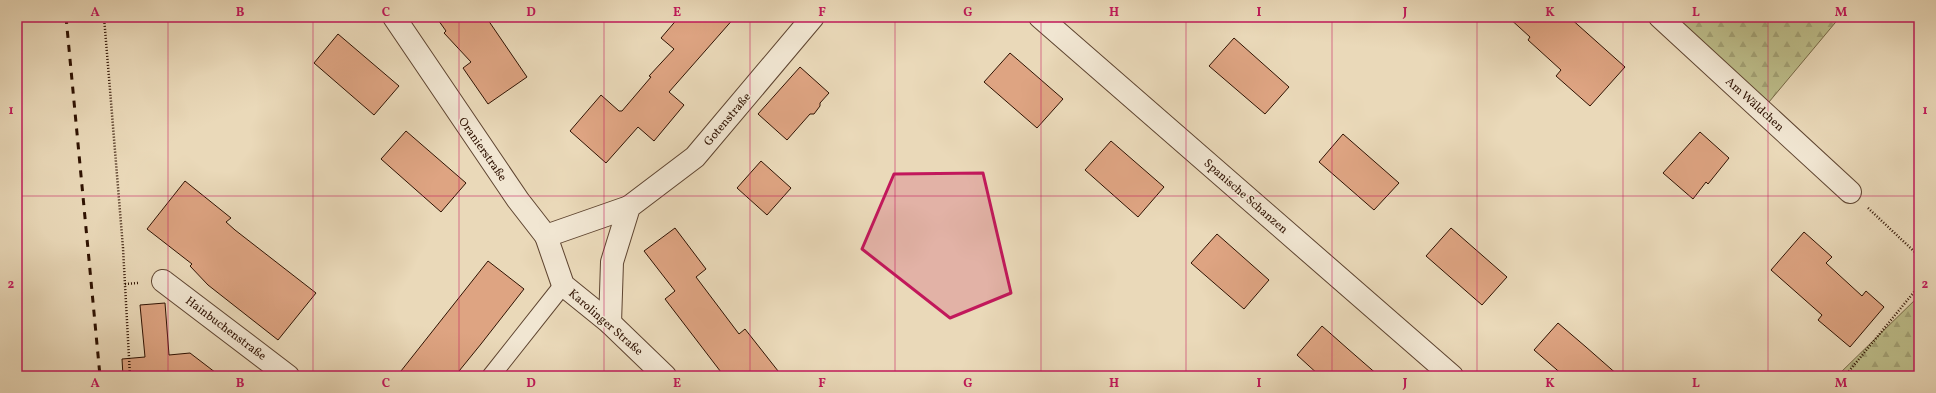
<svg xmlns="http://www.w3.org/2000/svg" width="1936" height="393" font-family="Vollkorn,serif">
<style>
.forest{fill:url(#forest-firs);stroke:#766846}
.building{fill:#dea482;stroke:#2f1202}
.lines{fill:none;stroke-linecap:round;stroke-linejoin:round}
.lane-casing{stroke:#5e4430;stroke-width:19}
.street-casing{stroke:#5e4430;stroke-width:24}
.path{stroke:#2f1202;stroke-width:2.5;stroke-dasharray:1 2;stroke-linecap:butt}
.lane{stroke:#f1e6d2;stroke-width:17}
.street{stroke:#f1e6d2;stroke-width:22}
.rail{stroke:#2f1202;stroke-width:3;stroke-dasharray:7 7;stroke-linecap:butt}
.marked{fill:#c2185b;fill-opacity:0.2;stroke:#c2185b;stroke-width:3;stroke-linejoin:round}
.grid{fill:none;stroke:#c2185b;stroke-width:1;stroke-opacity:0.55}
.labels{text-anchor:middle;stroke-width:3;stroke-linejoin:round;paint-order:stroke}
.street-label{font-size:12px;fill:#2f1202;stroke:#f1e6d2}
.neatline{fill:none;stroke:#c2185b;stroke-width:1.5}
.grid-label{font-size:13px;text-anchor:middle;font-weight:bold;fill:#c2185b}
</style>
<defs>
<pattern id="forest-firs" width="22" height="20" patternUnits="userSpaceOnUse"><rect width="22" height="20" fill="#bdbe8b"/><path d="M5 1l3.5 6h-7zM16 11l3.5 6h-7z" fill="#a3a276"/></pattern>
</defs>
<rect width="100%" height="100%" fill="#ead9b9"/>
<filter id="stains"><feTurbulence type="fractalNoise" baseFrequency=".005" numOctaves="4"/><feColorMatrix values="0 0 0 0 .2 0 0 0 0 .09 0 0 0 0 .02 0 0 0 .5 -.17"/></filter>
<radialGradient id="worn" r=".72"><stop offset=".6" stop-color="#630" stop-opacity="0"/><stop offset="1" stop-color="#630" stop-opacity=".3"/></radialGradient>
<g class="forest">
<polygon points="1671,17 1840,17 1769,102"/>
<polygon points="1919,296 1919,376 1837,376"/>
</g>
<g class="building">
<polygon points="436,17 486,17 527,77 488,104 463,68 471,62 444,33 446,31"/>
<polygon points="679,17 735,17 669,92 684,105 654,141 638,127 606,163 570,131 601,95 619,111 622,111 651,77 649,76 674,49 661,38"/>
<polygon points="1508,17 1569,17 1625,67 1590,106 1556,76 1561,70 1528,40 1530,37"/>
<polygon points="338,34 399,86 374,115 314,63"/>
<polygon points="1234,38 1289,87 1265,114 1209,66"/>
<polygon points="1010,53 1063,99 1037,128 984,82"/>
<polygon points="800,67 829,93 820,103 820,106 814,114 810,114 787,140 758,114"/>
<polygon points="406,131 466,183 441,212 381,159"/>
<polygon points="1700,132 1729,158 1708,184 1706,182 1693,199 1663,173"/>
<polygon points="1343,134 1399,183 1374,210 1319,162"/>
<polygon points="1111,141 1164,187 1138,217 1085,170"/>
<polygon points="761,161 791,188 767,215 737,188"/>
<polygon points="185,181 231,218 226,222 235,230 316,293 278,340 208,285 190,266 192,264 147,229"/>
<polygon points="675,228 706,269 696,277 739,334 745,329 782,376 724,376 665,299 675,291 644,251"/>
<polygon points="1451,228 1507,277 1482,305 1426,256"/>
<polygon points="1804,232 1832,257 1826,263 1862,296 1866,291 1884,307 1850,347 1818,320 1822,315 1771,270"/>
<polygon points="1217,234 1269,280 1244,309 1191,263"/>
<polygon points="488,261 524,289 481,344 455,376 397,376"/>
<polygon points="165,303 169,355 190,353 220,376 123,376 122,359 145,357 140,305"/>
<polygon points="1558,323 1586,347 1619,376 1564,376 1534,350"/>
<polygon points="1322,326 1348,349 1379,376 1320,376 1297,355"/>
</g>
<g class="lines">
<defs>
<polyline id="lane" points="491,376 563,285"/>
<g id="street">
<polyline points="394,17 518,200 546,236 563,285 610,323 665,376"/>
<polyline points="1040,17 1452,376"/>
<polyline points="1660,17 1850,192"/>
<polyline points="546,236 629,207"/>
<polyline points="163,281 288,376"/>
<polyline points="610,323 612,262 629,207 695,157 813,17"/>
</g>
</defs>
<use href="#lane" class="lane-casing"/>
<use href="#street" class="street-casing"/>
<g class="path">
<polyline points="104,17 123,248 130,376"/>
<polyline points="1868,208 1919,256"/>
<polyline points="125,284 138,283"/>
<polyline points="1845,376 1919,286"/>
</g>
<use href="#lane" class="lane"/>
<use href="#street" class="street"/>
<polyline class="rail" points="66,17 100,376"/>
</g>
<path class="marked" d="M983,173L1011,293L950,318L862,249L894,174Z"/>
<path class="grid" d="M168,17V376M313,17V376M459,17V376M604,17V376M750,17V376M895,17V376M1041,17V376M1186,17V376M1332,17V376M1477,17V376M1623,17V376M1768,17V376M17,196H1919"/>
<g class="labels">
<g class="street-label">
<text transform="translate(1755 104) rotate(42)" y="4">Am Wäldchen</text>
<text transform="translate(727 119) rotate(-50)" y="4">Gotenstraße</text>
<text transform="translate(483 149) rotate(55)" y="4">Oranierstraße</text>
<text transform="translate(1246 196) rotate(41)" y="4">Spanische Schanzen</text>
<text transform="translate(606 322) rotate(41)" y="4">Karolinger Straße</text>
<text transform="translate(226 328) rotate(37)" y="4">Hainbuchenstraße</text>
</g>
</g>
<rect width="1936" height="393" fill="none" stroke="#ead9b9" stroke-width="44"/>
<rect x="22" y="22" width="1892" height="349" class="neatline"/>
<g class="grid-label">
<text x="95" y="16">A</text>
<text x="240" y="16">B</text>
<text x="386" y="16">C</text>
<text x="531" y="16">D</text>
<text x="677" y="16">E</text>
<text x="822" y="16">F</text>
<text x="968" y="16">G</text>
<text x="1114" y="16">H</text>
<text x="1259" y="16">I</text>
<text x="1405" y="16">J</text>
<text x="1550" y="16">K</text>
<text x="1696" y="16">L</text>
<text x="1841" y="16">M</text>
<text x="11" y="114">1</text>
<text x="1925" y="114">1</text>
<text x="11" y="288">2</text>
<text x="1925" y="288">2</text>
<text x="95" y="387">A</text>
<text x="240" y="387">B</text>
<text x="386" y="387">C</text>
<text x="531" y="387">D</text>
<text x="677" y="387">E</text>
<text x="822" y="387">F</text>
<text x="968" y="387">G</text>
<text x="1114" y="387">H</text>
<text x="1259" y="387">I</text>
<text x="1405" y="387">J</text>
<text x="1550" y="387">K</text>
<text x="1696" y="387">L</text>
<text x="1841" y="387">M</text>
</g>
<rect width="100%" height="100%" filter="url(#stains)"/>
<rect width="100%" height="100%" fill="url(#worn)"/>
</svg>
